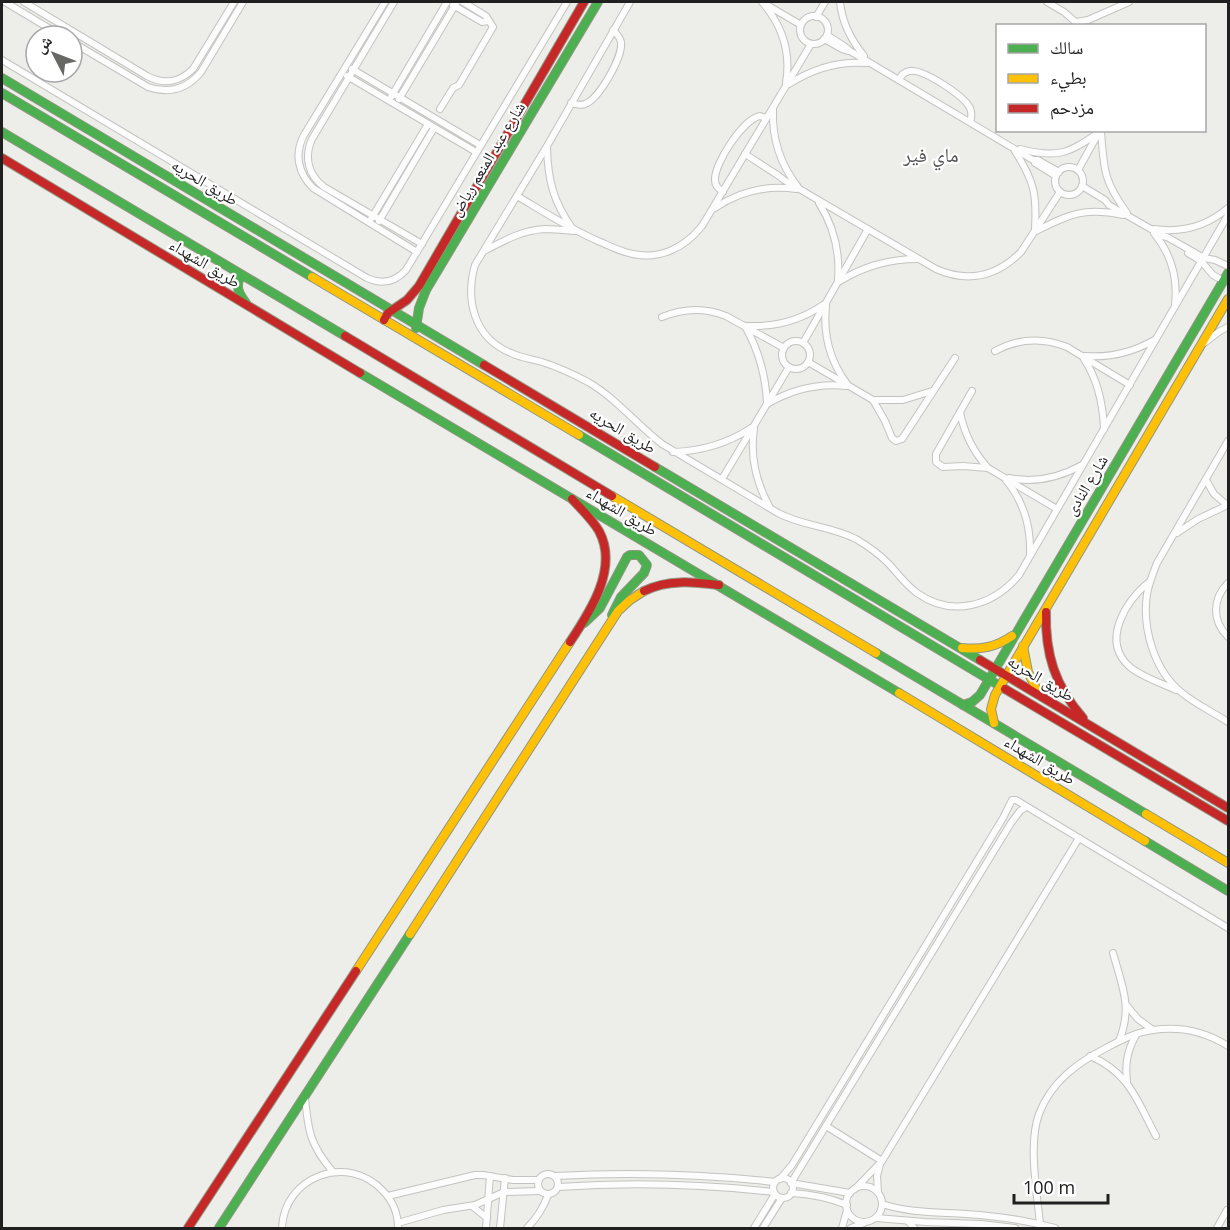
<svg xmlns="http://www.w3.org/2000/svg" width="1230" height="1230" font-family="'Open Sans','Noto Naskh Arabic',sans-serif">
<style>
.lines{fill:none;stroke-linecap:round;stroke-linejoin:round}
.street-casing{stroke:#c3c3c1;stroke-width:8}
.fast-casing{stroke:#919683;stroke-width:10}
.slow-casing{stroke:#919683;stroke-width:10}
.jam-casing{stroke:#919683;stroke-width:10}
.street{stroke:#fcfcfc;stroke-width:6}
.fast{stroke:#4caf50;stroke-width:8}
.slow{stroke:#ffc107;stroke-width:8}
.jam{stroke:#c62828;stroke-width:8}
.labels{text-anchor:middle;stroke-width:4.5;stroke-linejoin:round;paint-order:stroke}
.street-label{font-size:16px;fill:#202020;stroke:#fff}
.quarter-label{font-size:20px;fill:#535353;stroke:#fff}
</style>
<rect width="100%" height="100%" fill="#edede9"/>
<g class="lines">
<defs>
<g id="street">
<polyline points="5,2 62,36"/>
<path d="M24,2L147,76C164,85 180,82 193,69L234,2"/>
<path d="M385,2L304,135C294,154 298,173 313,188L417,252"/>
<path d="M394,2L312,139C304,157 308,175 324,187L422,244"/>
<path d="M630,2L547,146L475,265C465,300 474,338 511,353C521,358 532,359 542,362C558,367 573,374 588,382C616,398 636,424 662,444L778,513C802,526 831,526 856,539C868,546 879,554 889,564C898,574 906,585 917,593C952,618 993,606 1019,575L1228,215"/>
<path d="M762,2C782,25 791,53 786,83"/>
<path d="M840,2C842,22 851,40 864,56"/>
<polyline points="1047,2 1064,12 1079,25"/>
<polyline points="453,5 482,22 489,21"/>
<polyline points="767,5 801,25"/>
<circle cx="814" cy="30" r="14"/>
<polyline points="816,17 825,2"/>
<polyline points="1076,22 1088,20 1129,2"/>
<polyline points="827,35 844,46 850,51 1033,160 1038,160 1059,172"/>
<polyline points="824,39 842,49 848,51"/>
<path d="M72,42L148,87C169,94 187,89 201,72L243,2"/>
<path d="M2,60L367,278C382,285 395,282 406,270L567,2"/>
<polyline points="352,69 480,145"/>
<polyline points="347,76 476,152"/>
<path d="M899,80C901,75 904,72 910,71C924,69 964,96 970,108C972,113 972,117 970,122"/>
<path d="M789,84C812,69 839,61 867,63"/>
<polyline points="391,97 447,2"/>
<polyline points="399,99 457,2"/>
<path d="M571,103C576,104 580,106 585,104C599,99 623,57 621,42C620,37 617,34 613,30"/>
<polyline points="440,109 453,88 459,85 493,27 486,16 463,2"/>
<path d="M773,110C772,138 780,164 798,187"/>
<path d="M1101,131C1104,169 1103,180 1127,213"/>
<path d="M547,148C548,180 553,201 572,228"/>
<path d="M1020,149C1059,159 1069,153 1101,131"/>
<path d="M1015,151C1034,181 1037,194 1035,229"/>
<path d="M745,154L779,176L784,180L936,269C968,283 996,277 1021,252L1060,192"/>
<polyline points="1035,163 1056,176"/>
<circle cx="1069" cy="181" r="14"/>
<polyline points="1078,170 1098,134"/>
<polyline points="1082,186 1105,200 1109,205 1163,236 1167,237 1204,258 1215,260 1228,266"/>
<path d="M723,192C719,189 715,186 715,180C714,164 743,119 760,116L766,118"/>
<path d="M517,196C544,212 570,229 598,241C610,246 621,252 633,254C661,260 685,247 702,226L811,44"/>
<path d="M819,203C833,225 840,252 838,279"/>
<path d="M715,208C740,191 767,185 796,189"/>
<polyline points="371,219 428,124"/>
<polyline points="379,221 434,128"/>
<path d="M1154,229C1181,233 1207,226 1228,208"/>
<path d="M1036,231C1070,214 1084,207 1123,215"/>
<path d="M1154,233C1171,254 1178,278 1175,304"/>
<path d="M486,250C505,240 523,230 545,229C555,229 564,230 574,231"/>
<polyline points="1188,253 1201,261 1213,275 1224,281"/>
<path d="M840,281C864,266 890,259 918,259"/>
<path d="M826,306C823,334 830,361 847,384"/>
<path d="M662,317C684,308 704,307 726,316L784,348"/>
<path d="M745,326C759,351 766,376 767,404C791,390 817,383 846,386"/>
<path d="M748,326C775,327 801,320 823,305"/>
<circle cx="796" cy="355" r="14"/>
<polyline points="803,343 868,229"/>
<polyline points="1204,343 1220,331 1228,327"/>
<path d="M995,351C1019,338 1042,337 1067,347L1130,385"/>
<path d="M1085,356C1111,358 1134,352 1156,339"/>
<path d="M1084,359C1098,380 1103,404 1104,429"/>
<polyline points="808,362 873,400 885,421 892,438 896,441 902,439 955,358"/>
<polyline points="972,391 936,454 936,462 943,467 963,466 988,468 1057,509"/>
<polyline points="873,400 903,400 932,391"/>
<path d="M960,412C964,433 973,451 987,467"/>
<path d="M754,429C750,456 756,482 769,506"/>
<path d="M1228,441L1157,563C1153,573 1149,583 1147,594C1142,628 1154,670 1181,692C1195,704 1213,712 1228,722"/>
<path d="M673,452C702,451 727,444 751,428"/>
<path d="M1009,478C1035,483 1059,478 1082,465"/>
<polyline points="722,479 789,367"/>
<path d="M1006,480C1024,502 1031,527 1030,554"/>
<polyline points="1206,480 1214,494 1227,505"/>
<polyline points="1177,533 1198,519 1228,505"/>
<path d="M1149,582C1126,601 1100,641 1130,667C1142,677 1161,683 1176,690"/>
<path d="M1228,583C1212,599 1212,621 1228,637"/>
<path d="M1113,953C1122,986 1133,1007 1119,1041"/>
<polyline points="1127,1006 1138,1019 1153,1030"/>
<path d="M1090,1056C1130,1073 1137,1101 1156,1136"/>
<path d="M1127,1082C1125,1064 1127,1051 1136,1035"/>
<path d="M305,1097C308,1131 310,1145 333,1172"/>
<polyline points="826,1126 882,1161"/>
<circle cx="548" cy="1184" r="10"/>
<path d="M555,1176C629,1172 702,1174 775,1182"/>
<circle cx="783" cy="1188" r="10"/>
<polyline points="780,1179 792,1165 1003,818 1012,800 1016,800 1228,928"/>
<polyline points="791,1183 1011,823 1020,811 1026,807"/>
<polyline points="791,1183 850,1193"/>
<circle cx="864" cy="1204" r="18"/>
<path d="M558,1187C631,1182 702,1184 774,1192"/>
<polyline points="855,1189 882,1161 1079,838"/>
<polyline points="878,1192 877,1176 880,1164"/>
<path d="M791,1193C810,1194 830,1198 847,1205"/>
<polyline points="388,1196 475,1175 483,1175 513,1180 538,1180"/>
<path d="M882,1204C910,1213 937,1212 966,1214C996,1216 1026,1220 1055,1228"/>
<polyline points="472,1206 487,1218"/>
<polyline points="876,1218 925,1222 981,1224 1015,1228"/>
<polyline points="908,1221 914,1228"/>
<polyline points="398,1223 443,1210 475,1205 504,1192 539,1191"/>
<path d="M1040,1224C1037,1192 1028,1144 1039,1114C1051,1082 1077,1063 1106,1048C1121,1040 1136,1032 1153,1030C1180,1026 1206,1032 1228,1046"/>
<path d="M282,1228C284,1176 348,1153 383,1191C393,1201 398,1214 398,1228"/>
<polyline points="486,1228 490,1176"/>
<polyline points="500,1228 505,1178"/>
<path d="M527,1228C537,1218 543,1209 548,1195"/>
<polyline points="754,1228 775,1194"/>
<polyline points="763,1228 782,1198"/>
<polyline points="842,1228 847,1210"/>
<polyline points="851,1228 864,1223"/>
<polyline points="1217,1228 1227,1210"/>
</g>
<g id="fast">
<polyline points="2,78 484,365"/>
<polyline points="2,93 312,277"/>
<polyline points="2,132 345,336"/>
<path d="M242,275C234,285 239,294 246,303"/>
<polyline points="416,328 419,308 426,290 598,2"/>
<polyline points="360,373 899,693"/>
<polyline points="579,435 1005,689"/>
<polyline points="655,467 980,660"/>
<polyline points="584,623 600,608 627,557 630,555 639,555 647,565 644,573 621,597 612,615"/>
<polyline points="876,653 1146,814"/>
<polyline points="963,705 972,702 980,695 1228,273"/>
<polyline points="1145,841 1228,891"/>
<polyline points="219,1228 410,934"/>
</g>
<g id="slow">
<polyline points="312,277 579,435"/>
<polyline points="612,496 876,653"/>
<polyline points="1023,646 1028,672 1038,692"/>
<path d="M962,648C981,650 996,647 1012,636"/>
<polyline points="899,693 1145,841"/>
<polyline points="994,723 991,709 995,695 1228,299"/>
<polyline points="1146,814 1228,863"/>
<polyline points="410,934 618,611 630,600 644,591"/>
<polyline points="356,971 570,642"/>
</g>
<g id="jam">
<polyline points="2,158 360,373"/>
<polyline points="384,320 388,313 407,300 419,286 584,2"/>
<polyline points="345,336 612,496"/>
<polyline points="484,365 655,467"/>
<path d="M644,591C668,579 693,582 719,585"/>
<path d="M1046,612C1045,654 1055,686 1083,718"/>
<path d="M570,642C590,612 619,568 599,531C592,519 581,509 572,499"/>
<polyline points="980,660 1228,808"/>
<polyline points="1005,689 1228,821"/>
<polyline points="188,1228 356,971"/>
</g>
</defs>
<use href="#street" class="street-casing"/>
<use href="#fast" class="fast-casing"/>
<use href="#slow" class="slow-casing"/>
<use href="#jam" class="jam-casing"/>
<use href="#street" class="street"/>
<use href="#fast" class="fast"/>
<use href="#slow" class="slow"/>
<use href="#jam" class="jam"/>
</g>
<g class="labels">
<g class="street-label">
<text transform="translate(487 159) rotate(-59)" y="6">شارع عبد المنعم رياض</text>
<text transform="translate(205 182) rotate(31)" y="6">طريق الحريه</text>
<text transform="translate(205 263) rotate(31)" y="6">طريق الشهداء</text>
<text transform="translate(623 430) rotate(31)" y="6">طريق الحريه</text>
<text transform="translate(1086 485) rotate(-59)" y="6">شارع النادى</text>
<text transform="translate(622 511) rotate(31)" y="6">طريق الشهداء</text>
<text transform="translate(1041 678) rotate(31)" y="6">طريق الحريه</text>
<text transform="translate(1040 760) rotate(31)" y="6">طريق الشهداء</text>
</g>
<g class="quarter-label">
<text x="931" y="162">ماي فير</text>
</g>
</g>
<rect width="1230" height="1230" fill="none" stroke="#202020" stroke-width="6"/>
<rect x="996" y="24" width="210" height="108" fill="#ffffff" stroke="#a6a6a6" stroke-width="1.5"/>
<rect x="1008" y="44" width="30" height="9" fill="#4caf50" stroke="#a6a6a6" stroke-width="1.5"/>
<text x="1050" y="54" font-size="18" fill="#202020">سالك</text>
<rect x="1008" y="74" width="30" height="9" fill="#ffc107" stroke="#a6a6a6" stroke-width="1.5"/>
<text x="1050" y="84" font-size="18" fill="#202020">بطيء</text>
<rect x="1008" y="104" width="30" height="9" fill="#c62828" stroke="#a6a6a6" stroke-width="1.5"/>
<text x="1050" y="114" font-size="18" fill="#202020">مزدحم</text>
<g transform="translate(54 54) rotate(312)"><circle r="28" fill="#ffffff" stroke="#a6a6a6" stroke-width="1.5"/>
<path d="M0-4.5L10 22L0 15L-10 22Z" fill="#686866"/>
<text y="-9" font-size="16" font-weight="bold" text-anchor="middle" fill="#202020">ش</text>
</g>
<path d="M1014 1194v9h94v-9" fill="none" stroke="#202020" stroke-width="3"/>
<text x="1023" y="1194" font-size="18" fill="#202020" stroke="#ffffff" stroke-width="4.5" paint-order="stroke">100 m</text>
</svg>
